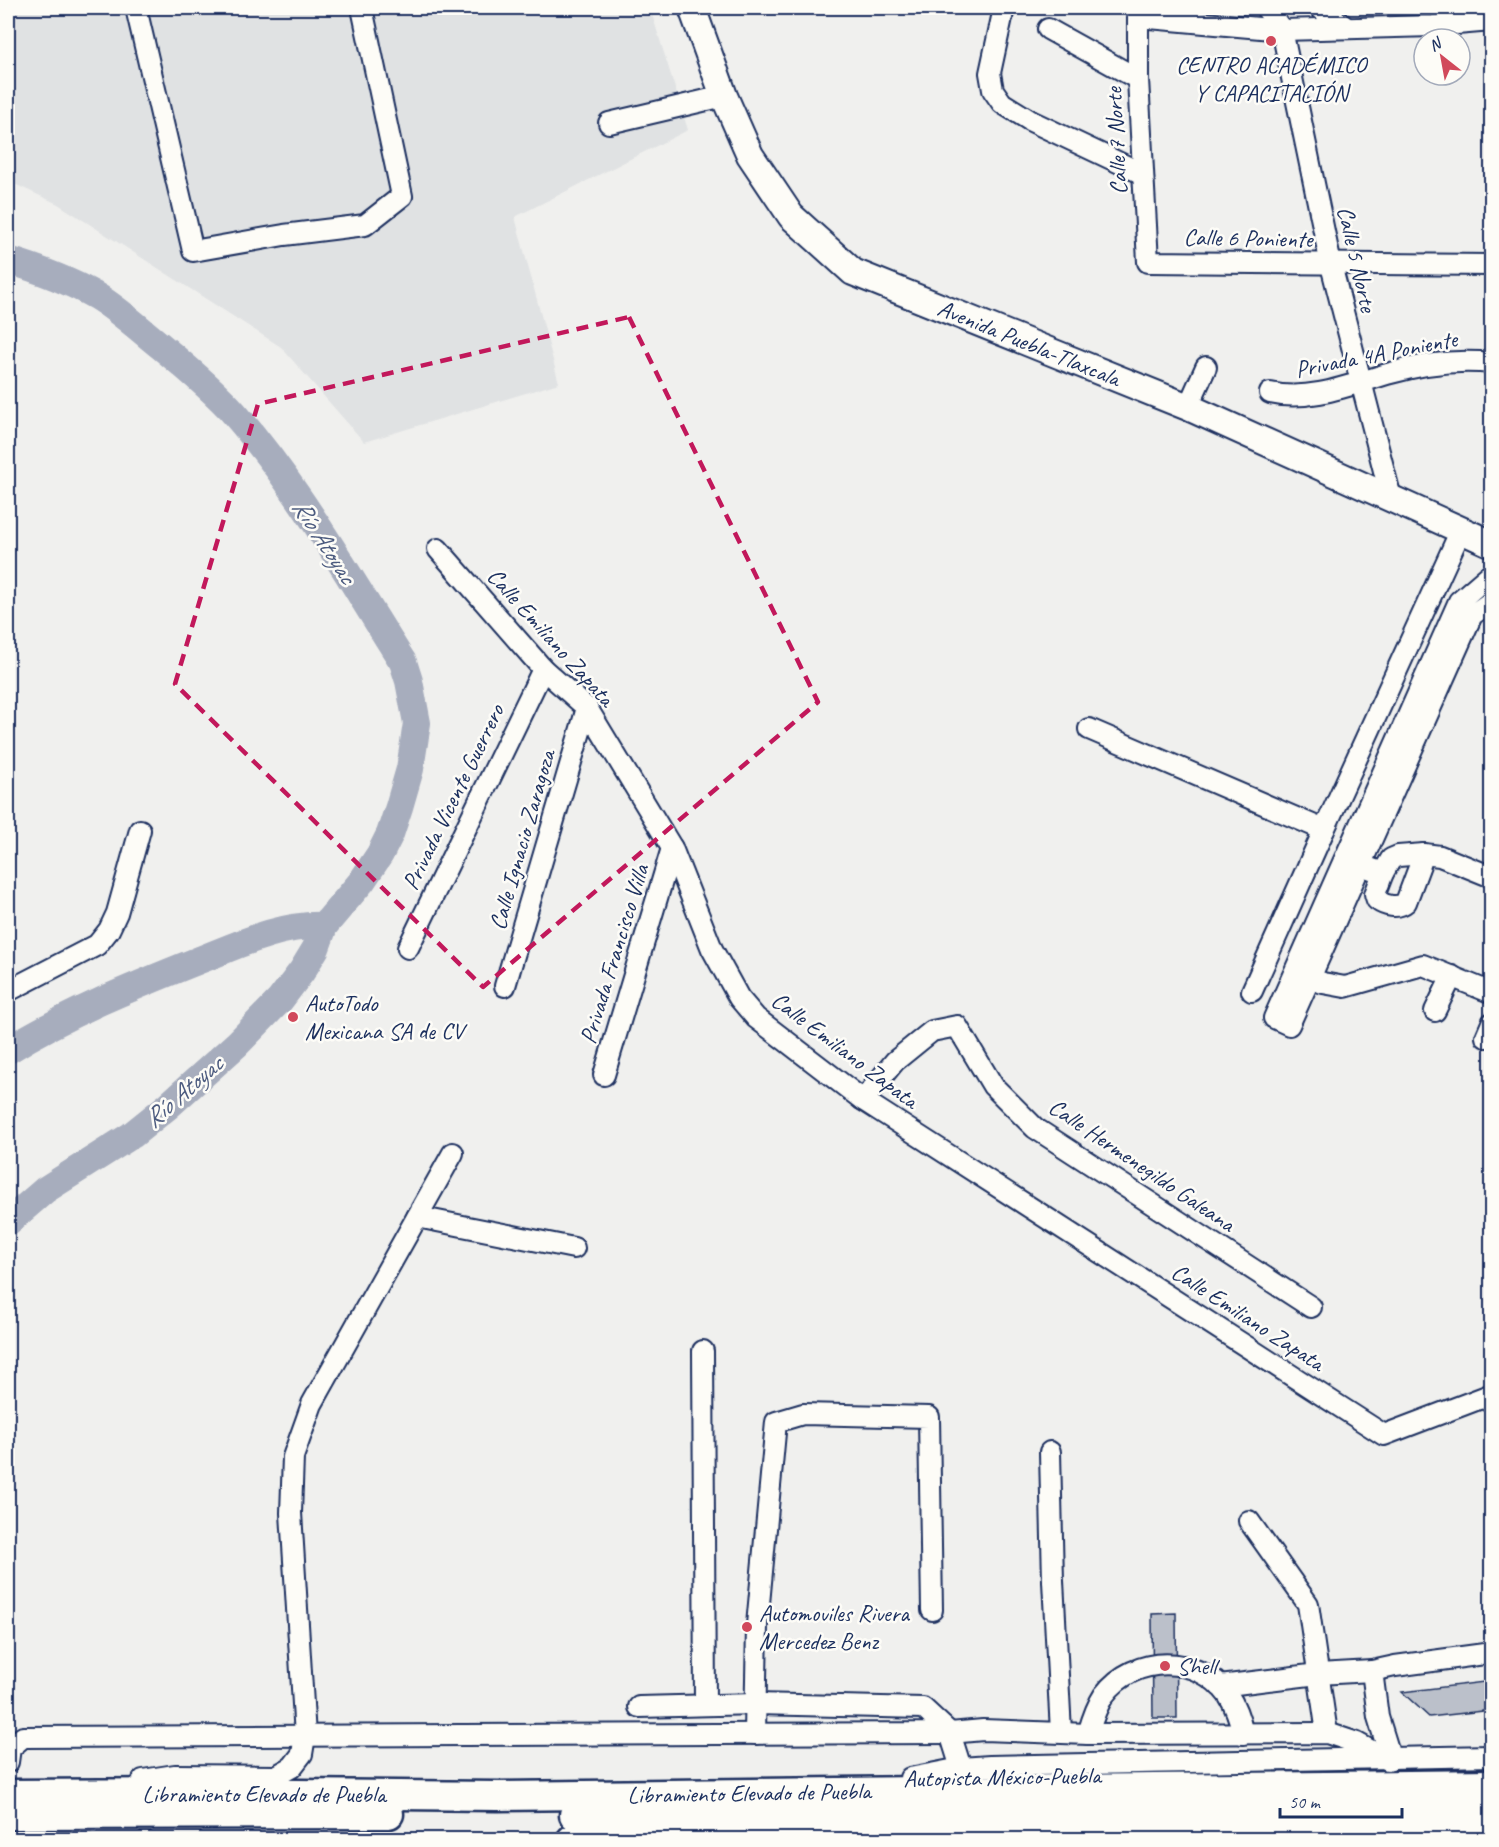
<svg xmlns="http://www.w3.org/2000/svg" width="1499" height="1847" font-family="Caveat,sans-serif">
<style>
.built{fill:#e0e2e3}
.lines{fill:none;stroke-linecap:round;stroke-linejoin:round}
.river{stroke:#a7adbd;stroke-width:28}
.building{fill:#bbc0ca;stroke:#1b2f5e;stroke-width:1.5}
.minor-casing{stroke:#1b2f5e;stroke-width:24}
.major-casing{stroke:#1b2f5e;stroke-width:30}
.highway-casing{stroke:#1b2f5e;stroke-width:33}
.minor{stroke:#fdfcf7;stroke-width:20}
.major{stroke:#fdfcf7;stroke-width:26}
.highway{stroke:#fdfcf7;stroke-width:28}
.marked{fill:none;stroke:#c2185b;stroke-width:4.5;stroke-dasharray:12 8;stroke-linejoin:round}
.poi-dot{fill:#d1495b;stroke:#fdfcf7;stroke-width:2}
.labels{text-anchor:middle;stroke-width:5;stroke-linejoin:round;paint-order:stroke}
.poi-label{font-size:24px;fill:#1b2f5e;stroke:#fdfcf7;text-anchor:start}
.street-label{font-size:24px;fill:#1b2f5e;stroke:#fdfcf7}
.water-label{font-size:26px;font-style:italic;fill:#4c5b7f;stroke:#fdfcf7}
</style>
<rect width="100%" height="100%" fill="#f0f0ee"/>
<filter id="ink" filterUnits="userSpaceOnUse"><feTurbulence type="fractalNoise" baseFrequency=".0167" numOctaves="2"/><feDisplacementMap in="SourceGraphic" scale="12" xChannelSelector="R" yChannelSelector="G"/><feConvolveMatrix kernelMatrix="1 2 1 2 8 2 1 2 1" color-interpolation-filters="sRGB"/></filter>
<g filter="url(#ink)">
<polygon class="built" points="8,8 650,8 688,130 515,217 559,383 364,442 281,347 58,204 8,181"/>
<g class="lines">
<g class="river">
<path d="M8,260C38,269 68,280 96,296C118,309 137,327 157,343C181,363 214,390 234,413C300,489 349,578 403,662L409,681L417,723L410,769L399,807L390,834L380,854L362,881L324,926L316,948L302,971L280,1000L237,1044L168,1106L132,1135L45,1190L8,1222"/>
<path d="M8,1050C68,1013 132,987 197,961C238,945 280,924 324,926"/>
</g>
</g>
<g class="building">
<polygon points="1176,1613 1177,1718 1153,1718 1152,1614"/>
<polygon points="1492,1681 1492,1710 1429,1717 1402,1692"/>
</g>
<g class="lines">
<defs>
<g id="minor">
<polyline points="136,8 193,251 284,235 365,225 402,196 362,8"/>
<polyline points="1004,8 990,73 993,90 1002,103 1031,121 1143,174"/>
<polyline points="1138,8 1138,79 1148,262 1492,265"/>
<polyline points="1266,8 1282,30 1331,265 1391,498"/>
<polyline points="1320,8 1347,28"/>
<polyline points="1138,17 1282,30 1433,26 1492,21"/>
<polyline points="1048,29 1138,79"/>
<polyline points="609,123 724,96"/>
<path d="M1270,393C1309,402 1350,385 1387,374C1421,364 1456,359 1492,363"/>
<polyline points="1188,407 1206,367"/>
<polyline points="438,549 543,669 587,708 672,848 712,949 739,998 756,1018 863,1100 1384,1435 1492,1394"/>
<polyline points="1492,578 1488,576 1459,601 1274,1018 1289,1025 1472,615 1492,601"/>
<polyline points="1089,729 1324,830 1461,530"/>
<polyline points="1347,860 1383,873 1391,859 1398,856 1424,854 1440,856 1492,877"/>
<path d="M1383,873L1375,894L1377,900C1385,906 1398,909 1406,902L1424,854"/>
<polyline points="408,948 543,669"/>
<polyline points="1300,975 1323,983 1345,987 1423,965 1492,993"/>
<polyline points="505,986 587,708"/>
<polyline points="8,991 97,945 109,930 117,913 140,830"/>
<polyline points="1252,991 1324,830"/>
<polyline points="1435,1011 1452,976"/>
<polyline points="1486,1037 1492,1023"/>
<polyline points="604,1075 672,848"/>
<polyline points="863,1100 895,1061 932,1031 957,1026 993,1086 1035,1128 1311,1307"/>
<polyline points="417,1217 574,1248"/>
<polyline points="703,1351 705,1705"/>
<polyline points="1050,1452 1053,1581 1061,1732"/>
<polyline points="1249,1521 1308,1604 1327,1733"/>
<polyline points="1220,1686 1318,1674 1372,1671"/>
<polyline points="639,1707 756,1704 923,1708 950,1733 961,1768"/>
<polyline points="755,1734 757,1625 776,1422 803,1414 929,1417 932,1610"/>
<path d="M1088,1734C1092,1720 1096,1707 1104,1695C1134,1654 1198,1654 1228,1695C1236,1707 1240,1720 1243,1734"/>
<polyline points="1391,1759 1378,1717 1372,1671 1395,1666 1492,1653"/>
<polyline points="8,1762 10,1748 23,1737 950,1733 983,1730 1088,1734 1327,1733 1357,1743 1388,1760"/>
<polyline points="910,1778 961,1768 990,1766 1492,1756"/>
<polyline points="143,1780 175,1775 276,1776 292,1767 302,1754 305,1736 291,1513 293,1457 312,1404 453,1153"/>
</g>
<polyline id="major" points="692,8 724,96 750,155 791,216 853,272 1188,407 1492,544"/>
<g id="highway">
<polyline points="8,1794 195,1793 498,1796 1492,1784"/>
<polyline points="8,1815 389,1814"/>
<polyline points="574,1815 902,1815 1492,1806"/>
<polyline points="571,1840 1492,1832"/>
</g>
</defs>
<use href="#minor" class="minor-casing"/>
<use href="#major" class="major-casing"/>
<use href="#highway" class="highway-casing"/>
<use href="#minor" class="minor"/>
<use href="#major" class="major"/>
<use href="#highway" class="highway"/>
</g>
</g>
<path class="marked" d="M629,317L818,702L483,987L175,684L258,404Z"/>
<g class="poi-dot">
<circle cx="1271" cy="41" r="6"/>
<circle cx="293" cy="1017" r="6"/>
<circle cx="747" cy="1627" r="6"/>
<circle cx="1165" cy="1666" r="6"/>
</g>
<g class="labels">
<g class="poi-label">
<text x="1271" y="73" text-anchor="middle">CENTRO ACADÉMICO<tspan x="1271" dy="28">Y CAPACITACIÓN</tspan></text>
<text x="305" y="1011">AutoTodo<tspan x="305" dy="28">Mexicana SA de CV</tspan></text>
<text x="759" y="1621">Automoviles Rivera<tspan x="759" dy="28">Mercedez Benz</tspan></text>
<text x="1177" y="1674">Shell</text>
</g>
<g class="street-label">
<text transform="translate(1116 141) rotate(-93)" y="8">Calle 7 Norte</text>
<text transform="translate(1248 238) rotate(1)" y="8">Calle 6 Poniente</text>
<text transform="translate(1357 259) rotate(77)" y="8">Calle 5 Norte</text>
<text transform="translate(1029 343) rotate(22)" y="8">Avenida Puebla-Tlaxcala</text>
<text transform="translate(1376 354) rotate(-11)" y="8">Privada 4A Poniente</text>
<text transform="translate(551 637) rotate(48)" y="8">Calle Emiliano Zapata</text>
<text transform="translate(453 797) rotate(-64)" y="8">Privada Vicente Guerrero</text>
<text transform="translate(522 840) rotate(-74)" y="8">Calle Ignacio Zaragoza</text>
<text transform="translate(614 954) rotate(-73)" y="8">Privada Francisco Villa</text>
<text transform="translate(845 1050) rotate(37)" y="8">Calle Emiliano Zapata</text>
<text transform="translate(1142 1165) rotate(34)" y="8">Calle Hermenegildo Galeana</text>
<text transform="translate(1248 1317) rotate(33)" y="8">Calle Emiliano Zapata</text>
<text transform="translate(1002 1777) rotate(-1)" y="8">Autopista México-Puebla</text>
<text transform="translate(749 1793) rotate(-1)" y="8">Libramiento Elevado de Puebla</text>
<text x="264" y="1802">Libramiento Elevado de Puebla</text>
</g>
<g class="water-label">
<text transform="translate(325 541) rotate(57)" y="9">Río Atoyac</text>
<text transform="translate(183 1091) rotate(-41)" y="9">Río Atoyac</text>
</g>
</g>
<rect width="1499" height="1847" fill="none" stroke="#fdfcf7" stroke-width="30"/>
<rect x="15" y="15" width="1469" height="1817" fill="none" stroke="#1b2f5e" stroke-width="2" filter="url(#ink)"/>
<g transform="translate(1442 57) rotate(329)"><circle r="28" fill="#fdfcf7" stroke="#a3aaba" stroke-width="1.5"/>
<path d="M0-4.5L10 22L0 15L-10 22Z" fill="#d1495b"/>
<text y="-9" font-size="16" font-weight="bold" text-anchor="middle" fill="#1b2f5e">N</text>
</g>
<path d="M1280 1808v9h122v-9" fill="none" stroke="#1b2f5e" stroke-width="3"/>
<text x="1289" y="1808" font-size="18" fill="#1b2f5e" stroke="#fdfcf7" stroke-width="4.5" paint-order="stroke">50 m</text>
</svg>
